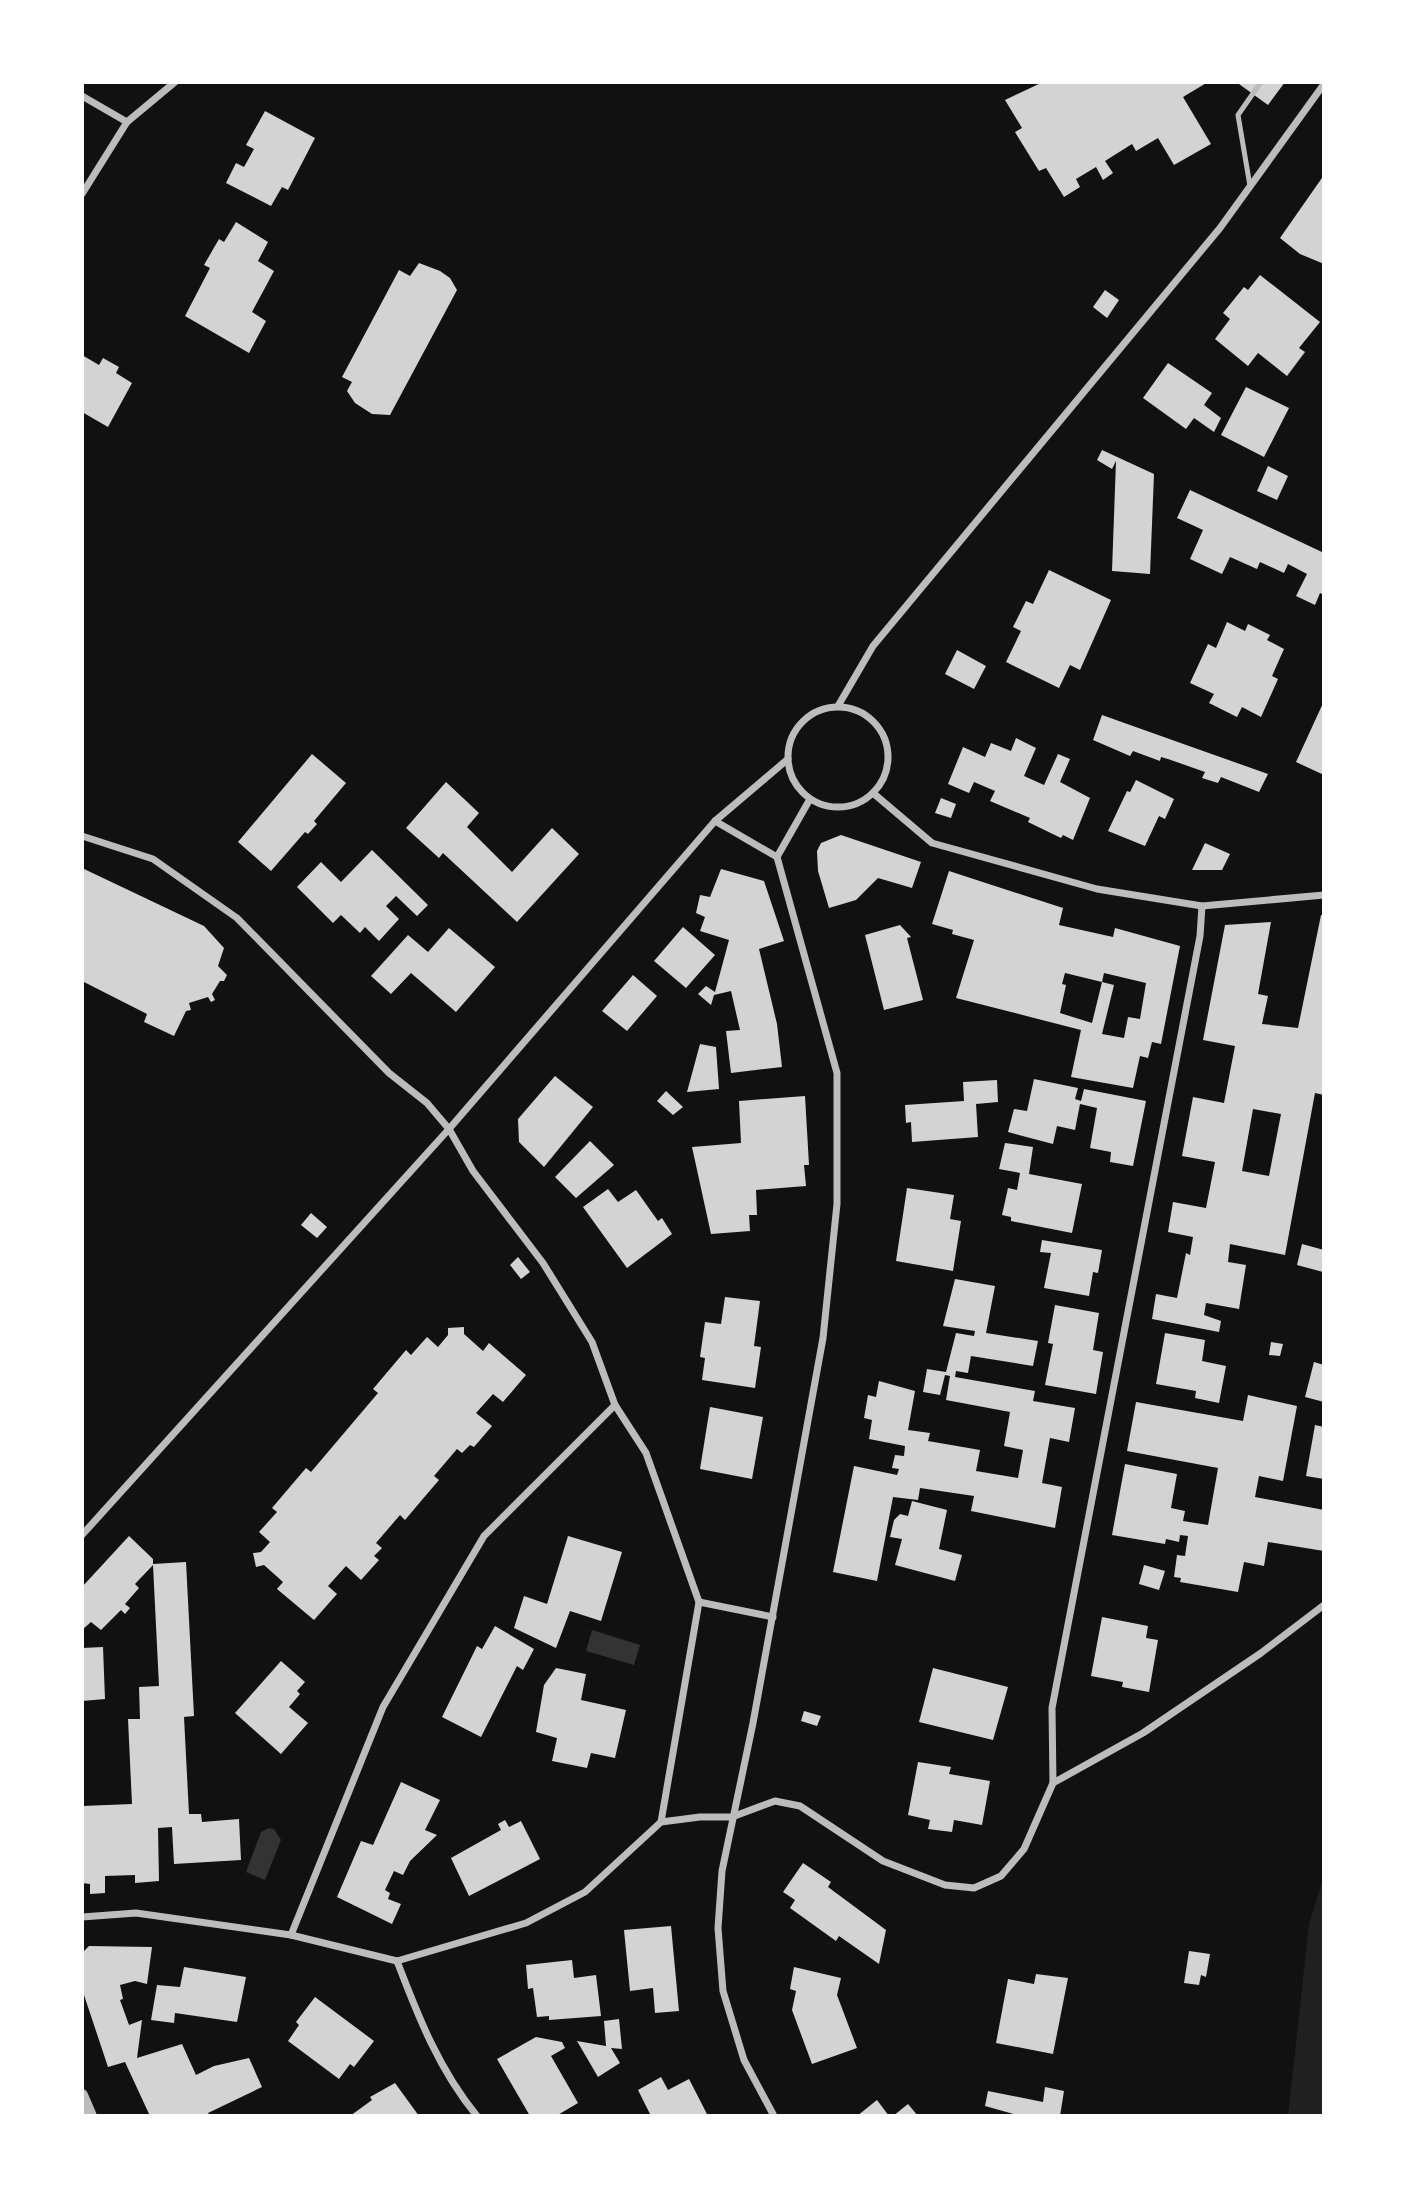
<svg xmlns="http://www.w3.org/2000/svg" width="1406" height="2198" font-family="Barlow,sans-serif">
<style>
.green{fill:#202020}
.water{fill:#333}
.building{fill:#d3d3d3;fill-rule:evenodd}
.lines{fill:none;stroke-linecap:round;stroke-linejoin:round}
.service{stroke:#bcbcbc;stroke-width:5}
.minor{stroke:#bcbcbc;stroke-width:7}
.tertiary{stroke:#bcbcbc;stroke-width:12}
</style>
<rect width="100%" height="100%" fill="#111"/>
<polygon class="green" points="1324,1876 1324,2116 1288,2116 1309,1924"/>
<g class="water">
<polygon points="592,1630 640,1645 634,1665 586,1651"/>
<polygon points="269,1828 274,1829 281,1840 265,1880 246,1872 261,1832"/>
</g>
<g class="building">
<polygon points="1043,82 1208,82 1183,97 1211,144 1174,165 1158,138 1136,151 1132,144 1105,161 1113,173 1103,180 1096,167 1076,179 1080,187 1064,197 1046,168 1039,171 1015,132 1022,128 1005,100"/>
<polygon points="1240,82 1285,82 1268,105 1239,84"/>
<polygon points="265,111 315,138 288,190 282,187 271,206 226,183 236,163 244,167 254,149 246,145"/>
<polygon points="1324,175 1324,264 1300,254 1280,238"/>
<polygon points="236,222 268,242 258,261 274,271 252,312 266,321 249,353 185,316 210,268 204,265 219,239 224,242"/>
<polygon points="419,263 440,271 450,278 457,290 390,415 372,414 355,403 347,391 352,382 342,377 399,270 410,276"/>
<polygon points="1260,275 1320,322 1299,348 1305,352 1287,376 1258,353 1248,366 1215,339 1230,319 1223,313 1244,287 1248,290"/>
<polygon points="1105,290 1119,300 1107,318 1093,307"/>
<polygon points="82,355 99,365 103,358 119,367 116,373 132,383 108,427 82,412"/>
<polygon points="1168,363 1212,393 1204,405 1221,418 1214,432 1194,418 1186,429 1143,398"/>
<polygon points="1246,387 1289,408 1264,457 1221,435"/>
<polygon points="1102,450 1154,474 1150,574 1112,571 1116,461 1112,469 1097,460"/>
<polygon points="1268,466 1288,476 1277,500 1257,491"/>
<polygon points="1190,490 1324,553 1324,595 1320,593 1315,605 1296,596 1307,574 1288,564 1284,573 1260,562 1257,569 1230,557 1222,574 1190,559 1203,530 1177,518"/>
<polygon points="1049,570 1111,600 1080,670 1070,665 1059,688 1006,662 1021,631 1013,627 1026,601 1033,604"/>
<polygon points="1227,622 1245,631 1248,624 1270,635 1267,640 1284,649 1272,676 1278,679 1261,717 1242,707 1237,717 1209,703 1214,694 1190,683 1208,644 1216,648"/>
<polygon points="957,650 986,666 974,689 945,674"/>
<polygon points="1324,701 1324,775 1296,762"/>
<polygon points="1102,715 1175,741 1268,774 1259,792 1221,777 1218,783 1202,778 1205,772 1168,759 1161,757 1160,761 1133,751 1130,756 1093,740"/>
<polygon points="1016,738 1036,748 1024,776 1044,785 1058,754 1070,759 1060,782 1090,798 1073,840 1063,835 1061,838 1028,822 1030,818 990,801 995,791 974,782 969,793 948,784 963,747 985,757 991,743 1011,751"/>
<polygon points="312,754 346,783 314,821 317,824 308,834 305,832 271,871 238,842"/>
<polygon points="1136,780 1174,799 1165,819 1159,816 1145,846 1108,831 1127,791 1130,792"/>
<polygon points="446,782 479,813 467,827 512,872 552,828 579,854 517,922 443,853 439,858 406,828"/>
<polygon points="941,798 956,804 951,818 935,813"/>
<polygon points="841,835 921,862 912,888 878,878 856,900 829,908 818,871 817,851 821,843"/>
<polygon points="1205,843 1230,854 1222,870 1192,870"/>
<polygon points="372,850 428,905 417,916 396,896 386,906 399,919 379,941 365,927 360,933 341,915 333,923 297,887 321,862 341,882"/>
<polygon points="82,868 204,926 224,948 218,966 227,975 224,981 220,981 212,994 215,1000 211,1002 208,997 189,1003 191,1010 186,1011 174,1036 144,1022 147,1014 82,981"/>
<polygon points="721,869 764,881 784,941 759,949 777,1024 782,1067 731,1073 726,1031 740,1030 731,991 714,995 711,1005 698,994 706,986 715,992 729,940 700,931 705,917 696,913 700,895 710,897"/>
<path d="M949,871L1063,908L1059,925L1113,937L1115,928L1180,946L1161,1044L1152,1042L1148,1058L1140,1056L1133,1088L1071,1077L1081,1030L956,998L974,940L952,934L953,930L932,924ZM1065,973L1102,982L1104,973L1146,983L1140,1019L1128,1017L1124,1038L1102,1034L1114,985L1102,982L1092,1023L1060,1013L1066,985L1062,984Z"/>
<path d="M1321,915H1324V1095L1315,1093L1285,1255L1230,1244L1228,1262L1246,1265L1239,1309L1206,1303L1204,1315L1221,1321L1219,1332L1152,1319L1156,1294L1177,1298L1186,1253L1190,1255L1193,1237L1168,1232L1173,1202L1206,1208L1215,1162L1182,1156L1193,1097L1224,1103L1235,1046L1203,1040L1225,925L1271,922L1258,994L1268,996L1262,1024L1298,1028ZM1253,1109L1281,1114L1269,1176L1242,1171Z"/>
<polygon points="900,925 911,937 907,938 923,1000 884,1010 865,935"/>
<polygon points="683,927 715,955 686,988 654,961"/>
<polygon points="449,928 495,967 456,1012 411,973 391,994 371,976 408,935 428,952"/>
<polygon points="633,975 657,996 627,1031 602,1011"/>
<polygon points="700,1044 716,1047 719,1089 687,1092"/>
<polygon points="555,1076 593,1107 544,1167 519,1142 518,1119"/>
<polygon points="1034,1079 1078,1088 1075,1099 1081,1101 1084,1089 1146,1101 1133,1166 1110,1162 1111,1152 1090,1148 1097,1108 1080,1104 1075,1130 1057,1126 1053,1144 1008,1132 1014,1109 1027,1111"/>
<polygon points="997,1080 998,1102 976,1104 978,1137 912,1142 911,1122 906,1123 905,1105 964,1101 963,1082"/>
<polygon points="666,1091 683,1107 673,1115 657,1101"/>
<polygon points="805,1096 809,1165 804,1165 806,1186 756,1190 757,1215 749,1215 750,1231 711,1234 692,1147 741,1143 739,1101"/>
<polygon points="590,1141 614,1165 576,1198 555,1177"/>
<polygon points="1005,1143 1033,1147 1029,1174 1082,1184 1072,1233 1011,1221 1011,1217 1002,1215 1008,1188 1017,1190 1020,1173 999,1169"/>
<polygon points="907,1188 954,1195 950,1219 961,1221 953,1271 896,1261"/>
<polygon points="608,1189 618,1202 636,1190 658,1221 662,1218 672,1234 627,1268 583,1207"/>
<polygon points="311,1213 327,1227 317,1238 301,1225"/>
<polygon points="1042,1240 1102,1250 1098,1273 1093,1272 1089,1296 1044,1288 1051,1253 1040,1252"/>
<polygon points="1302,1244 1324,1250 1323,1272 1297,1265"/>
<polygon points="518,1257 530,1272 521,1279 510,1265"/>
<polygon points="955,1279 995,1286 986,1333 1038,1341 1033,1366 971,1356 968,1373 956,1371 955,1377 1035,1391 1033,1401 1075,1408 1069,1442 1050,1438 1042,1483 1062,1487 1055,1528 971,1511 974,1496 920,1488 918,1500 893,1497 877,1581 833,1572 854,1466 897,1475 899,1469 892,1468 895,1455 904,1456 905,1446 869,1439 872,1420 864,1418 868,1395 876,1397 879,1381 915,1391 908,1430 930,1433 928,1441 980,1450 976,1471 1018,1478 1023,1450 1004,1446 1010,1412 946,1400 950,1376 945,1375 940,1395 923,1392 927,1369 946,1372 956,1333 974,1336 975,1331 943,1326"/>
<polygon points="725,1297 760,1301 754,1346 761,1347 755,1388 702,1380 705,1358 700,1357 705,1322 721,1324"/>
<polygon points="1055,1305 1099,1313 1093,1350 1103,1352 1096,1394 1045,1385 1053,1344 1048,1343"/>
<polygon points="464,1327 464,1334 483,1351 489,1343 526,1375 503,1402 493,1394 476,1413 492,1426 474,1447 470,1445 462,1453 457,1449 434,1476 439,1480 421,1501 405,1520 400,1515 376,1543 382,1548 374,1556 379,1560 361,1580 346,1566 328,1586 337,1594 314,1620 277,1589 283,1582 264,1565 256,1567 253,1553 261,1552 270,1542 259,1532 277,1512 272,1508 306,1468 311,1472 378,1393 373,1389 406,1350 411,1355 427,1337 438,1347 448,1335 448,1328"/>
<polygon points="1165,1333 1205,1340 1202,1361 1226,1366 1219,1403 1195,1398 1196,1391 1156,1384"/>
<polygon points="1271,1342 1283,1344 1280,1356 1269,1355"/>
<polygon points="1314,1362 1324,1365 1324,1402 1305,1397"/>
<polygon points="1248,1395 1297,1406 1283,1481 1259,1476 1255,1497 1324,1510 1324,1551 1268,1542 1264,1566 1244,1562 1238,1592 1180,1582 1181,1578 1174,1577 1177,1555 1185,1556 1188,1536 1180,1535 1179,1542 1166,1539 1165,1544 1112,1535 1125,1464 1177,1474 1171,1508 1185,1511 1183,1521 1208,1525 1218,1468 1127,1451 1136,1402 1243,1421"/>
<polygon points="710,1407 763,1417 752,1479 700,1469"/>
<polygon points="1315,1425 1324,1427 1324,1479 1306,1476"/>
<polygon points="912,1501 947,1510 939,1549 962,1555 955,1581 895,1565 902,1539 890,1537 894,1520 900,1514 908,1516"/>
<polygon points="129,1536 153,1559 153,1564 186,1562 194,1716 184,1717 189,1814 201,1814 202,1822 239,1819 241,1860 174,1864 172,1827 158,1828 159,1881 135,1883 135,1875 105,1876 105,1893 90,1894 90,1884 82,1883 82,1806 132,1804 128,1719 140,1719 139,1687 159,1686 153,1565 135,1584 139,1588 125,1604 130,1608 125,1614 121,1610 101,1630 91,1622 82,1630 82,1587"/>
<polygon points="568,1536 622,1552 601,1621 570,1611 556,1648 514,1628 524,1596 547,1604"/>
<polygon points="1144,1565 1165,1571 1159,1590 1139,1584"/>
<polygon points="1102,1617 1148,1626 1146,1638 1158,1640 1149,1692 1122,1687 1123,1682 1091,1676"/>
<polygon points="495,1626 534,1649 523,1670 517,1666 481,1737 442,1717 477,1646 482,1649"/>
<polygon points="103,1647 105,1699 82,1701 82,1648"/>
<polygon points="281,1661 305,1682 297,1691 300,1694 289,1707 308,1723 281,1754 235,1713"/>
<polygon points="556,1668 586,1674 581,1700 626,1710 615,1758 591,1753 587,1768 552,1761 557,1738 536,1732 544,1685"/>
<polygon points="933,1668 1008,1687 993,1740 919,1722"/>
<polygon points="804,1711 821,1716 817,1726 801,1721"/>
<polygon points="918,1762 951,1767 949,1774 990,1781 982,1825 954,1820 952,1832 928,1829 930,1820 908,1815"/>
<polygon points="401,1782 440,1800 425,1830 437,1835 410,1861 403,1875 394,1871 385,1890 390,1893 388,1899 401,1904 392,1924 337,1897 361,1841 373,1845"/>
<polygon points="505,1820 509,1827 521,1821 540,1859 469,1896 451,1858 501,1830 498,1824"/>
<polygon points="803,1863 831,1882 828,1887 886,1930 879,1964 839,1936 836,1941 790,1908 795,1900 783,1892"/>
<polygon points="671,1926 679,2011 655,2013 653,1988 630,1991 624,1930"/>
<polygon points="89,1946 152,1947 147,1984 135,1981 120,1985 123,1999 120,2000 129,2025 142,2020 137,2058 182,2044 196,2075 214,2066 249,2058 262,2087 208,2113 210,2116 150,2116 125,2062 108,2067 82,1989 82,1953"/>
<polygon points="1189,1951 1210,1954 1206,1977 1201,1975 1199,1985 1184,1983"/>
<polygon points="572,1960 574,1978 596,1975 601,2016 549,2020 549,2016 537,2017 533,1988 528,1989 526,1965"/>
<polygon points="184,1967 246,1977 237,2022 175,2013 174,2023 151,2020 157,1985 180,1987"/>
<polygon points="794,1967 841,1978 837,1995 857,2048 812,2064 792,2010 796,1991 790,1989"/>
<polygon points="1036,1974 1068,1978 1053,2054 996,2043 1008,1979 1034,1984"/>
<polygon points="315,1997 374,2041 354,2067 350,2064 339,2079 288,2041 299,2025 296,2022"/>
<polygon points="619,2019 622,2049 611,2048 620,2063 598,2077 577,2041 606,2046 604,2021"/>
<polygon points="536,2037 562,2042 565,2048 551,2056 578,2103 556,2116 530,2116 497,2059"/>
<polygon points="661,2077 668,2090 689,2079 708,2116 651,2116 638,2090"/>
<polygon points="395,2083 419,2116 350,2116 372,2100 370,2097"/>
<polygon points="1045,2087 1064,2091 1060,2116 1021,2116 985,2106 988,2091 1043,2102"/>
<polygon points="877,2100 889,2116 857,2116"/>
<polygon points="908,2104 918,2116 893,2116"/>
</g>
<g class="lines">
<polyline class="service" points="1250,186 1238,115 1261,82"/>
<g class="minor">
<polyline points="82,96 127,122"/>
<polyline points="82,194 127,122 175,82"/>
<polyline points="838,706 873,646 1220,228 1324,84"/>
<circle cx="838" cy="757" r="50"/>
<polyline points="873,793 932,843 1097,889 1202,906 1324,895"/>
<polyline points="715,821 777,857"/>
<polyline points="82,836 153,859 237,918 389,1073 427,1103 449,1129 473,1171 543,1263 592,1342 615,1405 646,1453 699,1602 661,1822"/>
<polyline points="82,1535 449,1129 715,821 788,759"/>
<polyline points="699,1602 773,1617"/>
<polyline points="1053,1783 1052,1708 1200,936 1202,906"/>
<polyline points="82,1917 136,1913 291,1935 397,1961 526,1923 585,1892 661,1822 700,1817 732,1817 775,1801 800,1806 883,1861 945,1885 974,1888 1001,1876 1024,1849 1053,1783 1143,1733 1261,1653 1324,1605"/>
<polyline points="291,1935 383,1707 484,1536 615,1405"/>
<path d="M397,1961C418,2016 439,2070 477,2116"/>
<polyline points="774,2116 744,2060 723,1991 718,1928 722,1871 753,1723 823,1338 837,1204 837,1073 777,857 810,799"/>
</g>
<polyline class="tertiary" points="82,2095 91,2116"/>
</g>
<rect width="1406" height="2198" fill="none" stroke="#ffffff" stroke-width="168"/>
</svg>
